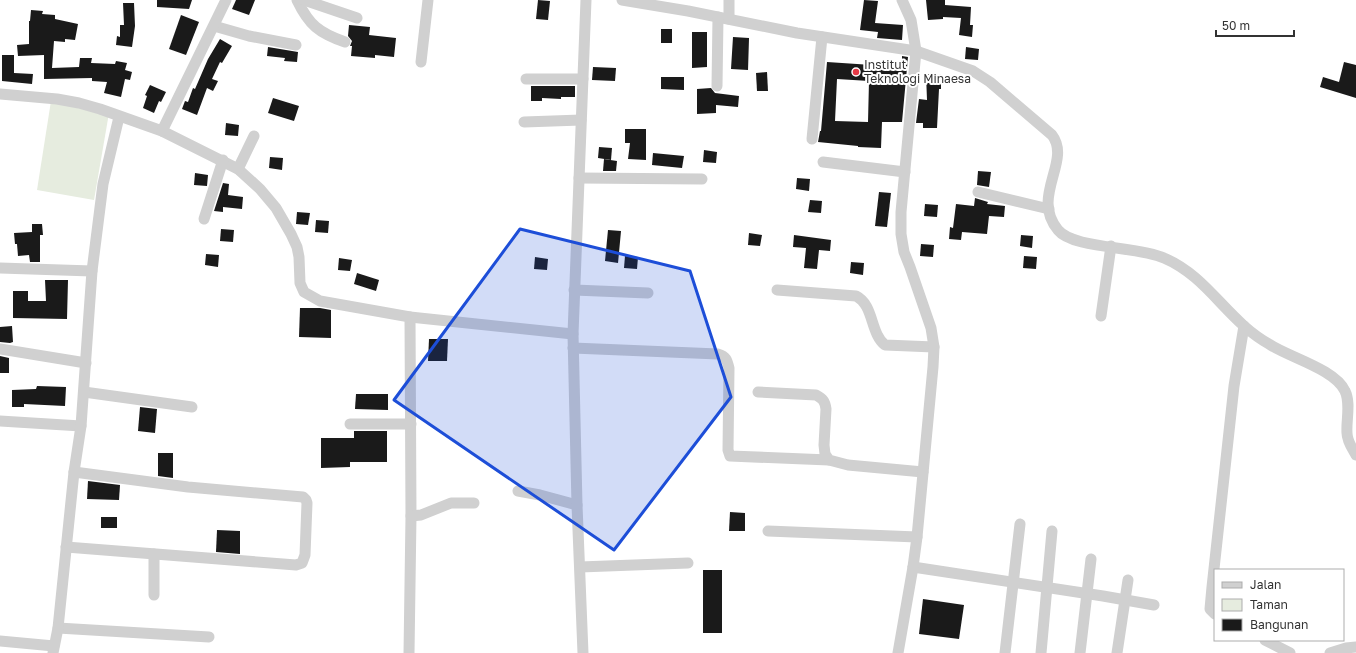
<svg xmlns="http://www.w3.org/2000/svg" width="1356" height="653" font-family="'Golos Text',sans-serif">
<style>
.green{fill:#e6ecdf}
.building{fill:#1a1a1a;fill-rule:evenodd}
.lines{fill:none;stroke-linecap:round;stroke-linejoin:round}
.minor{stroke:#d0d0d0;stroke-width:11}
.marked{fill:#1d4ed8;fill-opacity:0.2;stroke:#1d4ed8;stroke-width:3;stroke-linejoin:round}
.poi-dot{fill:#e63946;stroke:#fff;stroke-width:1.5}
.labels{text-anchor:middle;stroke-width:4;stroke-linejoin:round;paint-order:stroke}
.poi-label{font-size:12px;fill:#333;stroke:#fff;text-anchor:start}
</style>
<rect width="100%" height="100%" fill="#fff"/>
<polygon class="green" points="51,101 109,113 94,200 37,190"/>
<g class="building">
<polygon points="157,0 192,0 189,9 157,7"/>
<polygon points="236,0 255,0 249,15 232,9"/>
<polygon points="538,0 550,1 548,20 536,19"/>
<polygon points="864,0 878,1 875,23 903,25 902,40 877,38 878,32 860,30"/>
<polygon points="926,0 945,0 945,5 971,7 970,25 973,25 972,37 959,35 961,18 943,17 943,19 928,20"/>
<polygon points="123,3 134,3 135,26 132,47 116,45 117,36 120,37 120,25 124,25"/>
<polygon points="31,10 43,11 42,14 55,15 55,19 78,24 75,40 65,39 65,42 54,41 52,68 79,67 80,58 92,58 91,63 115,64 116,61 127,63 125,70 132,72 130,80 125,79 121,97 104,93 107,82 92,81 92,78 44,79 44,55 18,56 17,45 29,44 29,21 30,21"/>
<polygon points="181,15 199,22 186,55 169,49"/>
<polygon points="349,25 370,27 369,35 396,38 394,57 375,55 375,58 351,56 352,46 350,46 352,41 348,36"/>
<rect x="661" y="29" width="11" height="14"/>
<polygon points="692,32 707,32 707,67 692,68"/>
<polygon points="733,37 749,38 748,70 731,69"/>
<polygon points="220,39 232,46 222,63 220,62 212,79 218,81 213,91 207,88 197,115 182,109 185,101 188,102 193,88 195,89 208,59"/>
<polygon points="268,47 298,52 297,62 284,61 285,58 267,56"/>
<polygon points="966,47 979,49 978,60 965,59"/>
<polygon points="2,55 14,55 14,73 33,74 32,84 2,81"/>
<path d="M902,56L908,57L902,122H882L881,148L858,147V146L818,142L820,131H821L827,62L902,67ZM837,79L869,81L868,122L835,121Z"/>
<polygon points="1344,62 1356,65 1356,98 1320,87 1323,77 1339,82"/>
<polygon points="593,67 616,68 615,81 592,80"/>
<polygon points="767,72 768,91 757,91 756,73"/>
<polygon points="926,74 941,74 941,89 939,89 937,128 923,128 923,123 916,123 919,99 927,100"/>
<polygon points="661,77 684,77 684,90 661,89"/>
<polygon points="150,85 166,92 161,102 159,101 154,113 143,108 147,96 145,95"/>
<polygon points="531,86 575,86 575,97 561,97 561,99 542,98 542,101 531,101"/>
<polygon points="711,88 715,93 739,96 738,107 716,105 716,113 697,114 697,89"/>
<polygon points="273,98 299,106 294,121 268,113"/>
<polygon points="226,123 239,125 238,136 225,135"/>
<polygon points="625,129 646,129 646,160 628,159 630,143 625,143"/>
<polygon points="599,147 612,148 611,160 598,158"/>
<polygon points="704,150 717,152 716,163 703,162"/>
<polygon points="653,153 684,156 682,168 652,165"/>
<polygon points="270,157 283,158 282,170 269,168"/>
<polygon points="604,159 617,161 616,171 603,171"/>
<polygon points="978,171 991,172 989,187 977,185"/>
<polygon points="195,173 208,175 207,186 194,185"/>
<polygon points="797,178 810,179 809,191 796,189"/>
<polygon points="223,183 229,184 228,195 243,197 242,209 223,207 223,212 214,211"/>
<polygon points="879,192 891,193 887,227 875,226"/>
<polygon points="975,198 988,202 987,204 1005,206 1004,217 989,216 987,234 962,232 961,240 949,239 950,227 953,228 956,204 974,206"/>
<polygon points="810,200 822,201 821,213 808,212"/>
<polygon points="925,204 938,205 937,217 924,216"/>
<polygon points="297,212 310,213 308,225 296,224"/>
<polygon points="316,220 329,221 328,233 315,232"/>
<polygon points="32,224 42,224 43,235 40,235 40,262 30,262 29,255 18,256 17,244 15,244 14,233 32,232"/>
<polygon points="221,229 234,230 233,242 220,241"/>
<polygon points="608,230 621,231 618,263 605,261"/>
<polygon points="749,233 762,235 760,246 748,245"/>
<polygon points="794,235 831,240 830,251 819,250 817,269 804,268 806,248 793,247"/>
<polygon points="1021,235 1033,236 1032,248 1020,246"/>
<polygon points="921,244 934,245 933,257 920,256"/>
<polygon points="206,254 219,255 218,267 205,265"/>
<polygon points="625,256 638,257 637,269 624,268"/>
<polygon points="1024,256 1037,257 1036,269 1023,268"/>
<polygon points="535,257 548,259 547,270 534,269"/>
<polygon points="339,258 352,260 350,271 338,270"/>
<polygon points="851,262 864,263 863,275 850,273"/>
<polygon points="357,273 379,280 376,291 354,284"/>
<polygon points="45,280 68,280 67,319 13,318 13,291 28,291 28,301 46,301"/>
<polygon points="300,308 320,308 331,310 331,338 299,337"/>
<polygon points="12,326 13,342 10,343 0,342 0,327"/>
<polygon points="429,339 448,339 447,361 428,361"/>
<polygon points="0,356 9,358 9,373 0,373"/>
<polygon points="37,386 66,387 65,406 24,404 24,407 12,407 12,390 36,389"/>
<polygon points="356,394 388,394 388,410 355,409"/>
<polygon points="140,407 157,409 155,433 138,431"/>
<polygon points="354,431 387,431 387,462 350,462 350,467 321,468 321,438 354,438"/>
<polygon points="158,453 173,453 173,478 158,476"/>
<polygon points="88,481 120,485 119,500 87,499"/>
<polygon points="730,512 745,513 745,531 729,531"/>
<rect x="101" y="517" width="16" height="11"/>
<polygon points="217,530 240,531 240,554 216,552"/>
<rect x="703" y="570" width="19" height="63"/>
<polygon points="923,599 964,605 959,639 919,634"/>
</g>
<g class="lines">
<g class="minor">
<path d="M297,0C309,25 319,33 345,42"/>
<polyline points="304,0 357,18"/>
<path d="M622,0L688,11L797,33L916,51L973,71L990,82L1052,135C1072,161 1030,197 1058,230C1073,249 1138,246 1164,258C1199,273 1217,302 1244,326C1252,333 1260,339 1269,344C1288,357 1335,369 1345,391C1351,403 1346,420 1347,433C1347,441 1352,448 1356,455"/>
<polyline points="729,19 729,0"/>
<polyline points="214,26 249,36 296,45"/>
<polyline points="421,62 428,0"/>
<polyline points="526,79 583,79"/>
<polyline points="717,86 718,17"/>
<polyline points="0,94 57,99 79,103 100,109 162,131 238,169 260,189 276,208 291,234 297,247 299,257 300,283 304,292 320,301 410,317 411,516 409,653"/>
<polyline points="524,122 581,120"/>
<polyline points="162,131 226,0"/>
<polyline points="812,139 822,37"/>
<polyline points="823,162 905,172"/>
<polyline points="238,169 254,136"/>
<polyline points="579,178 702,179"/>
<polyline points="978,192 1049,209"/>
<polyline points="204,219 223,160"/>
<polyline points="0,268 92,271"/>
<polyline points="574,290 648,293"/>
<path d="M777,290L856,296C874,305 870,333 885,345L934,347"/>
<polyline points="1101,316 1111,246"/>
<polyline points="410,317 573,334"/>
<path d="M573,348L718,354C726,356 727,360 729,368L728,450L730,456L829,460"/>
<polyline points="0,349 86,363"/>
<polyline points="84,392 192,407"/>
<path d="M758,392L816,395C823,399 825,401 826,409L824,445L825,454L829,460L848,465L923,472"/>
<polyline points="0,421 81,426"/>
<polyline points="350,424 411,424"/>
<polyline points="518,491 540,495 577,505"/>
<polyline points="411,516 421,515 451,503 474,503"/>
<polyline points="768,531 917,537"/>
<polyline points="66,547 296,565 302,563 305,555 307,503 306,500 303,497 188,487 74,472"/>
<polyline points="154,554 154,595"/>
<polyline points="580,567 688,563"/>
<polyline points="913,567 1103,596 1154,605"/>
<polyline points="1215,614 1210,609 1212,587 1234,386 1244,326"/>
<polyline points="58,628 209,637"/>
<polyline points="1265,640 1290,653"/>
<polyline points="0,641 54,646"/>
<polyline points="53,653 58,628 74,472 81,426 92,271 103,184 119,117"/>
<polyline points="583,653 577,505 573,334 586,0"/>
<polyline points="898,653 913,567 917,537 933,367 934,347 931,328 910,267 904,252 901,234 901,212 916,51 911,20 902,0"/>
<polyline points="1005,653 1020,524"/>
<polyline points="1041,653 1052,531"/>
<polyline points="1080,653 1091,559"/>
<polyline points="1117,653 1128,580"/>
<polyline points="1330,653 1346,648 1356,647"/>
</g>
</g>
<path class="marked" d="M520,229L690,271L731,397L614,550L394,400Z"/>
<circle class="poi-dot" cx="856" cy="72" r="4"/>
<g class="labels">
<g class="poi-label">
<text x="864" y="69">Institut<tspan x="864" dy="14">Teknologi Minaesa</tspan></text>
</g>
</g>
<rect x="1214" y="569" width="130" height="72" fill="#ffffff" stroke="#adadad"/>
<rect x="1222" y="582" width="20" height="6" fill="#d0d0d0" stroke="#adadad"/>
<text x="1250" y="589" font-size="12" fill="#333333">Jalan</text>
<rect x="1222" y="599" width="20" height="12" fill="#e6ecdf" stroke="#adadad"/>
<text x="1250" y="609" font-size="12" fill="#333333">Taman</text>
<rect x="1222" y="619" width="20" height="12" fill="#1a1a1a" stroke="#adadad"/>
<text x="1250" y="629" font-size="12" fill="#333333">Bangunan</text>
<path d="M1216 30v6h78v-6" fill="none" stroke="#333333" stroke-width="2"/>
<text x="1222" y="30" font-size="12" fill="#333333" stroke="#ffffff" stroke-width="3" paint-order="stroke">50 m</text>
</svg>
